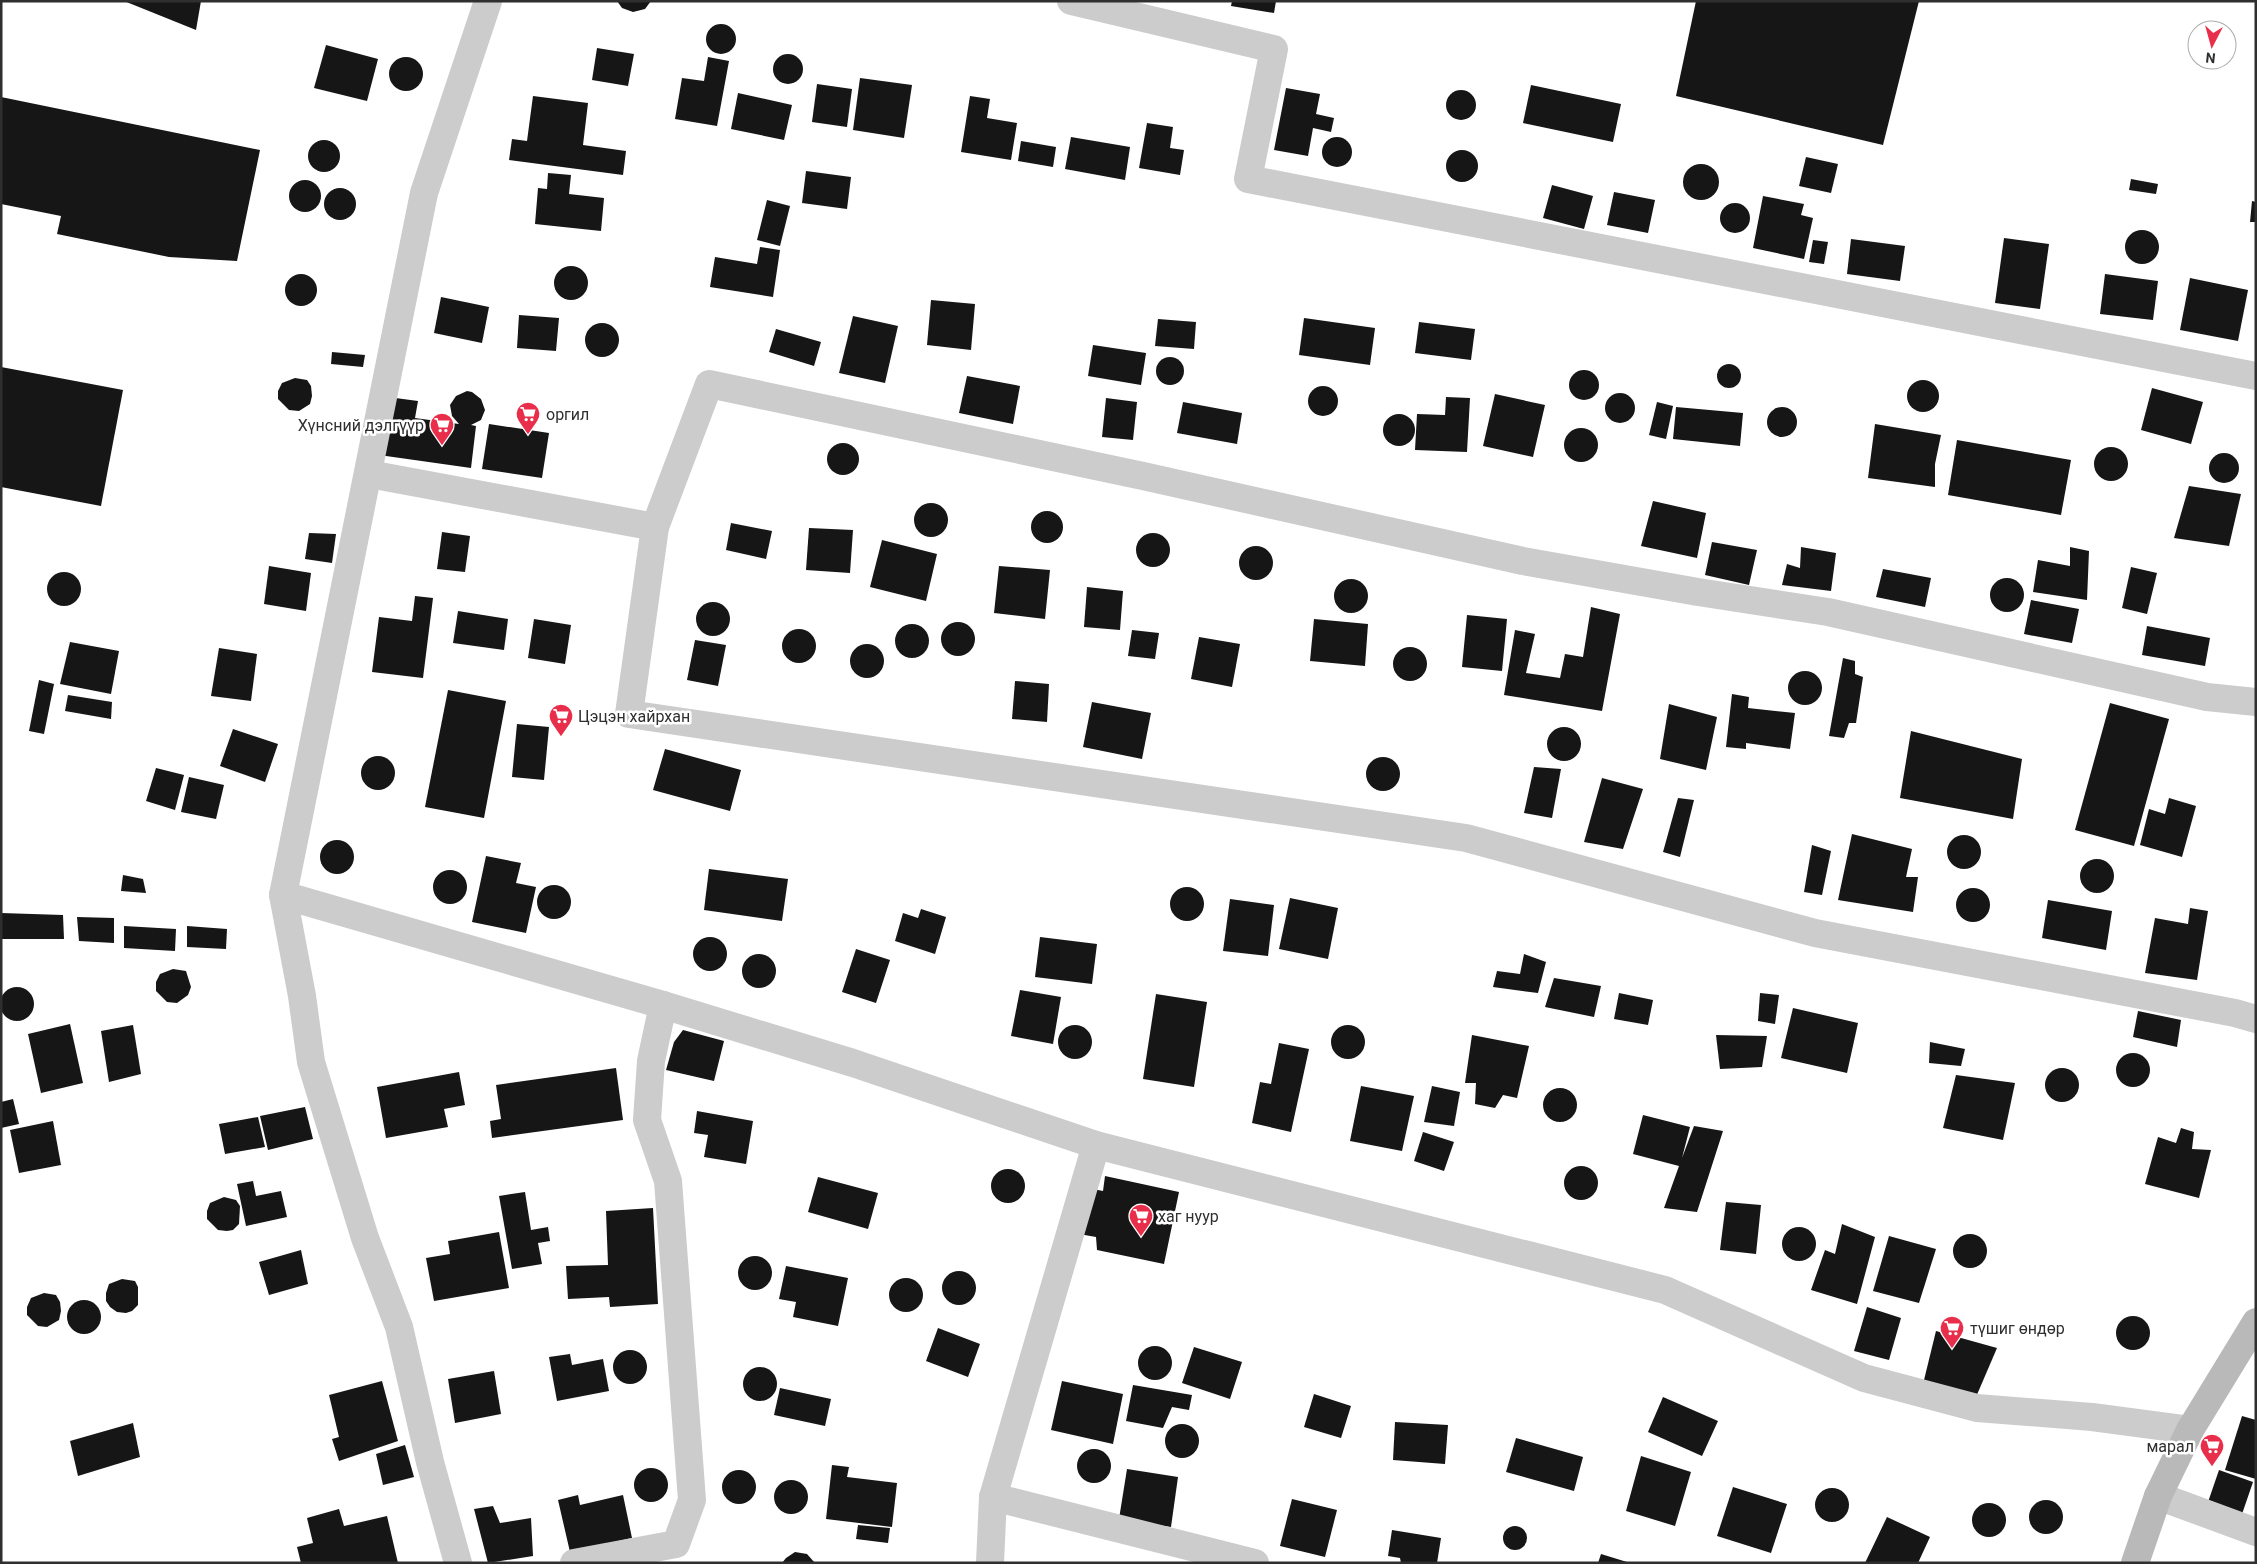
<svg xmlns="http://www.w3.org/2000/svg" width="2257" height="1564" font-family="Roboto,sans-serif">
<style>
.building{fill:#161616}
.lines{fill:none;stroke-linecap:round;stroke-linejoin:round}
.minor{stroke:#ccc;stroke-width:28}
.secondary{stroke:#b9b9b9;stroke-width:28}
.labels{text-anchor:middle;stroke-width:5;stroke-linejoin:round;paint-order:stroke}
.poi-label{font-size:16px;fill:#2f2f2f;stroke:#fff;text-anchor:start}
</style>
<rect width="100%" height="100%" fill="#fff"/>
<g class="building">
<polygon points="124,1 201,1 196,30"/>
<polygon points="617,1 651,1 645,9 633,12 622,8"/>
<polygon points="1232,1 1276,1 1274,13 1231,6"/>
<polygon points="1696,1 1919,1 1883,145 1676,96"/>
<circle cx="721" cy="39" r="15"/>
<polygon points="326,45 378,59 367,101 314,88"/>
<polygon points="597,48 634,54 628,86 592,80"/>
<circle cx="788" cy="69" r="15"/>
<circle cx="406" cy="74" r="17"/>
<polygon points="708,57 729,61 717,126 675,119 682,78 704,81"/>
<polygon points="860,78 912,85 904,138 853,130"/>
<polygon points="817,84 852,89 847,127 812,122"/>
<polygon points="1531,85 1621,104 1613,142 1523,123"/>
<polygon points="1286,88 1320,94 1316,114 1334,118 1331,132 1313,128 1308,156 1274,150"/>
<circle cx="1461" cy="105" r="15"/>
<polygon points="738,93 792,105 784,140 731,129"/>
<polygon points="533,96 588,103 583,145 626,151 623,175 509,160 512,139 527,141"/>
<polygon points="970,96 990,99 987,118 1017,123 1011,160 961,152"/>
<polygon points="1,97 260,150 237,261 169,257 57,234 61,216 1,204"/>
<polygon points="1147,123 1173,127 1170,148 1184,150 1180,175 1139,168"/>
<polygon points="1071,137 1130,147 1125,180 1065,169"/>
<circle cx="1337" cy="152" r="15"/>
<circle cx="324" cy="156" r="16"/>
<polygon points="1021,141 1056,147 1053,167 1018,161"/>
<circle cx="1462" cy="166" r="16"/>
<polygon points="1806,157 1838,164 1831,193 1799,186"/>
<circle cx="1701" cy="182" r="18"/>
<polygon points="806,171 851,177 847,209 802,203"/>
<polygon points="548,173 571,175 569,194 604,198 601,231 535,224 538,188 547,189"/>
<polygon points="2131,179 2158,184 2156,194 2129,190"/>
<circle cx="305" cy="196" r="16"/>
<polygon points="1552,185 1593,196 1584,229 1543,218"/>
<circle cx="340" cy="204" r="16"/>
<polygon points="1614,192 1655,200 1648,233 1607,225"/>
<polygon points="1763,196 1804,204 1801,215 1813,218 1804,259 1753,248"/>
<polygon points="767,200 790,206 780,246 757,240"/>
<polygon points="2252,201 2256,202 2256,222 2250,222"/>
<circle cx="1735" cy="218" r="15"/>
<circle cx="2142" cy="247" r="17"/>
<polygon points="2004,238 2049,244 2040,309 1995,303"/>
<polygon points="1851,239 1905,246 1900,281 1847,274"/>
<polygon points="1813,240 1828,242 1824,264 1809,262"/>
<polygon points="760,247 780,250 773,297 710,287 715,257 757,264"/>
<circle cx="571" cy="283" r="17"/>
<circle cx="301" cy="290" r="16"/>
<polygon points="2105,274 2158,281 2153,320 2100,314"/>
<polygon points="2190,278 2248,290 2238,341 2180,330"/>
<polygon points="441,297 489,307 482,343 434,333"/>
<polygon points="931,300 975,304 971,350 927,345"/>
<polygon points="519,315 559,318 556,351 517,348"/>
<polygon points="853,316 898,326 885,383 839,373"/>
<polygon points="1304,318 1375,328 1370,365 1299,355"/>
<polygon points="1158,319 1196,322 1194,349 1155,346"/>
<polygon points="1419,322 1475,329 1471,360 1415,353"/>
<circle cx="602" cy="340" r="17"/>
<polygon points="776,329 821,342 814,366 769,352"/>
<polygon points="1093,345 1146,353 1141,385 1088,376"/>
<polygon points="332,352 365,355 363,367 331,364"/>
<circle cx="1170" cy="371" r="14"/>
<circle cx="1729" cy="376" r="12"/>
<polygon points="1,367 123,390 101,506 1,487"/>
<circle cx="1584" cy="385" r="15"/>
<polygon points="967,376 1020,386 1013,424 959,413"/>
<polygon points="295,378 307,380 311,386 312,396 310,404 299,411 289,410 278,399 278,391 282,383"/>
<circle cx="1923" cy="396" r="16"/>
<circle cx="1323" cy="401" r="15"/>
<polygon points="2152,388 2203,402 2191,444 2141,430"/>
<polygon points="467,391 472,392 481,399 485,410 481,420 471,425 476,426 471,468 379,455 388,397 418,401 415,418 459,424 452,416 450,405 456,396"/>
<circle cx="1620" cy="408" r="15"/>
<polygon points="1495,394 1545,405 1533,457 1483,446"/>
<polygon points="1446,397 1470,398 1467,452 1415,450 1417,414 1445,415"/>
<polygon points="1106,398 1137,402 1133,440 1102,437"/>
<polygon points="1183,402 1242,413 1237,444 1177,433"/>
<polygon points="1657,402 1673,406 1666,439 1649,435"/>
<circle cx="1782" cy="422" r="15"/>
<polygon points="1676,407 1743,413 1740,446 1673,439"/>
<circle cx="1399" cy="430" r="16"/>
<polygon points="489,424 549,433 542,478 482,469"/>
<polygon points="1875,424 1941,435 1935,464 1935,487 1868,478"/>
<circle cx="1581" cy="445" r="17"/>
<polygon points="1957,440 2071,460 2061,515 1948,495"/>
<circle cx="843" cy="459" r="16"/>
<circle cx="2111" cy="464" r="17"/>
<circle cx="2224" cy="468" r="15"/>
<polygon points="2189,486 2241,494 2229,546 2174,538"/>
<polygon points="1653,501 1706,513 1697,558 1641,546"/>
<circle cx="931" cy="520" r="17"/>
<circle cx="1047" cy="527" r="16"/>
<polygon points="731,523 772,531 766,559 726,550"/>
<polygon points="809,528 853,530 850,573 806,570"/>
<polygon points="442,532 470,536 465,572 437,569"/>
<circle cx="1153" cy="550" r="17"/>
<polygon points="309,533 336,534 332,563 305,559"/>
<polygon points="882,540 937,554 926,601 870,587"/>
<polygon points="1712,542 1757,550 1749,585 1705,575"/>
<circle cx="1256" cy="563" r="17"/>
<polygon points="1801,547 1836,553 1831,591 1782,585 1787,564 1800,568"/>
<polygon points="2070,547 2089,551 2087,600 2033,592 2038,560 2070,566"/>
<polygon points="269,566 311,573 306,611 264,604"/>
<polygon points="999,566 1050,570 1045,619 994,613"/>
<polygon points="2131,567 2157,573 2147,614 2122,608"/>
<polygon points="1883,569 1931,578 1925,607 1876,597"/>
<circle cx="64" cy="589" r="17"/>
<circle cx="2007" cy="595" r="17"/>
<circle cx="1351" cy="596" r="17"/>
<polygon points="1087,587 1123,591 1120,630 1084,627"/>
<polygon points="415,596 433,598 423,678 372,672 379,617 412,621"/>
<polygon points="2031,600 2079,609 2072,643 2024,634"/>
<circle cx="713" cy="619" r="17"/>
<polygon points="1591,607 1620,614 1602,711 1504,695 1515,630 1535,634 1526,673 1560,678 1565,654 1583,657"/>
<polygon points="458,611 508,619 504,650 453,643"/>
<polygon points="1467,615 1507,619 1502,671 1462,667"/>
<polygon points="534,619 571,625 565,664 528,658"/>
<polygon points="1314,619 1368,624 1365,666 1310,661"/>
<circle cx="958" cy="639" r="17"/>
<circle cx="912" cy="641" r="17"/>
<polygon points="2147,626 2210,638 2205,666 2142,655"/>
<circle cx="799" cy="646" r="17"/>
<polygon points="1132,630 1159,633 1155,659 1128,656"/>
<polygon points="1199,637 1240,644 1232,687 1191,679"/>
<polygon points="695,640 726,645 718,686 687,680"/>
<polygon points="70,642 119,651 111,694 60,684"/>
<circle cx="867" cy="661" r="17"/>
<circle cx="1410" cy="664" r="17"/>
<polygon points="219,648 257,654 251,701 211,696"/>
<polygon points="1843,658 1855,661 1855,674 1863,677 1856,723 1849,723 1844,738 1829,736"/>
<circle cx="1805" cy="688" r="17"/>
<polygon points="39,680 54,684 44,734 29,731"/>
<polygon points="1015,681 1049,684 1047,722 1012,719"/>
<polygon points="448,690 506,701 484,818 425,807"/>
<polygon points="1732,694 1749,697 1748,708 1795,713 1790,749 1746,743 1746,749 1726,747"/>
<polygon points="68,695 112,702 111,719 65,711"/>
<polygon points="1092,702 1151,713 1142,759 1083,747"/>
<polygon points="2110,703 2169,719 2134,846 2075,830"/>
<polygon points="1669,704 1717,717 1706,770 1660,759"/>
<polygon points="517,724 549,727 544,780 512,777"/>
<circle cx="1564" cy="744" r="17"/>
<polygon points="233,729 278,744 265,782 220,766"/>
<polygon points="1911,731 2022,759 2013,819 1900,798"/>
<polygon points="665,749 741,770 730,811 653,790"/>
<circle cx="378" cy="773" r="17"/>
<circle cx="1383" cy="774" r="17"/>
<polygon points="1534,767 1561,769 1552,818 1524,813"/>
<polygon points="156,768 184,775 175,810 146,801"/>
<polygon points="189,777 224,785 216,819 181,812"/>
<polygon points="1602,778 1643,789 1623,849 1584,842"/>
<polygon points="1678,798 1694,800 1680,857 1663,852"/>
<polygon points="2169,798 2196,806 2182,857 2140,845 2149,809 2165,814"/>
<polygon points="1852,834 1912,849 1906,877 1918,877 1913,912 1838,900"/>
<circle cx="1964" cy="852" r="17"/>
<circle cx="337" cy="857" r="17"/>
<polygon points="1812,845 1831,851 1822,895 1804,892"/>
<polygon points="486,856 521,863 516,883 536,887 526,933 472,922"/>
<circle cx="2097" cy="876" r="17"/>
<polygon points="709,869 788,879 782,921 704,910"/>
<circle cx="450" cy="887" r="17"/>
<polygon points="123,875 143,879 146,893 121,891"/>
<circle cx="554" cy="902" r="17"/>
<circle cx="1187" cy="904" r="17"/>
<circle cx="1973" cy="905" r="17"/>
<polygon points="1290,898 1338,908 1328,959 1279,949"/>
<polygon points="1230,899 1274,905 1268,956 1223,951"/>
<polygon points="2048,900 2112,911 2106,950 2042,938"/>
<polygon points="2190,908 2208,911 2197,980 2145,973 2155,918 2188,924"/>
<polygon points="921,909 946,917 935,954 895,941 903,913 918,918"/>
<polygon points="1,913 63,915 64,939 1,939"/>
<polygon points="77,917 114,918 114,943 79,941"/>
<polygon points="124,926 176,929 175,951 124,948"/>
<polygon points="187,926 227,929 226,949 187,947"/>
<polygon points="1040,937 1097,944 1092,984 1035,977"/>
<circle cx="710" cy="954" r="17"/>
<polygon points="856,949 890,960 876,1003 842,992"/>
<polygon points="1524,954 1546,962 1538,993 1493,987 1497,971 1520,974"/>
<circle cx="759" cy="971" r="17"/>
<polygon points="173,969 186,971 191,987 188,995 177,1003 167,1002 156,991 156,982 160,974"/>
<polygon points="1554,978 1601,986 1594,1017 1545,1007"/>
<circle cx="17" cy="1004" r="17"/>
<polygon points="1020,990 1061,997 1053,1044 1011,1036"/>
<polygon points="1619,993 1653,1000 1648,1025 1614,1019"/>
<polygon points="1760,993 1779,995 1775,1024 1758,1021"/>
<polygon points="1156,994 1207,1002 1194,1087 1143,1079"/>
<polygon points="1793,1008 1858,1023 1847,1073 1781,1058"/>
<polygon points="2138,1011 2181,1020 2177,1047 2133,1037"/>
<polygon points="70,1024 83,1083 41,1093 28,1034"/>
<circle cx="1075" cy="1042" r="17"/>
<circle cx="1348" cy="1042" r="17"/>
<polygon points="133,1025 141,1074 109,1082 101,1031"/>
<polygon points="683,1030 724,1041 714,1081 666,1070 674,1042"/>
<polygon points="1472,1035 1529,1046 1517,1098 1503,1095 1495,1108 1475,1104 1476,1083 1465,1083"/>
<polygon points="1716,1035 1767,1036 1762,1067 1720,1069"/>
<polygon points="1930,1042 1965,1049 1961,1066 1929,1063"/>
<polygon points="1279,1043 1309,1049 1291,1132 1252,1123 1260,1082 1271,1084"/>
<circle cx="2133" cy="1070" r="17"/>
<circle cx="2062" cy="1085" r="17"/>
<polygon points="616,1068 623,1120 492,1138 490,1121 501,1119 496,1085"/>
<polygon points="459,1072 465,1105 444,1109 448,1127 386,1138 377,1087"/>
<polygon points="1956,1075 2015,1083 2003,1140 1943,1128"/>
<polygon points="1361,1086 1414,1096 1402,1151 1350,1141"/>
<polygon points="1432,1086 1460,1092 1454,1126 1424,1122"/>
<circle cx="1560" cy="1105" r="17"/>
<polygon points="13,1099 19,1124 1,1128 1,1102"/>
<polygon points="305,1107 313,1139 268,1150 260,1116"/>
<polygon points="697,1111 753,1121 746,1164 704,1157 708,1135 694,1133"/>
<polygon points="1643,1115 1690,1127 1682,1158 1694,1126 1723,1131 1697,1212 1664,1208 1679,1166 1633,1154"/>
<polygon points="258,1117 265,1147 225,1154 219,1124"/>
<polygon points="53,1121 61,1165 19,1173 10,1130"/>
<polygon points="2181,1128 2194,1132 2192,1149 2211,1150 2199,1198 2145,1184 2158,1137 2176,1143"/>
<polygon points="1423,1132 1454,1142 1444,1171 1414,1161"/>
<circle cx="1581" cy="1183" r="17"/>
<circle cx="1008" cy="1186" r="17"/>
<polygon points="1105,1176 1179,1192 1164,1264 1097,1250 1096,1237 1079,1234 1088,1188 1103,1191"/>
<polygon points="818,1177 878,1193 868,1229 808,1212"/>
<polygon points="253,1181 256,1196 281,1191 287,1217 246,1226 237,1184"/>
<polygon points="525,1192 531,1230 548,1227 550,1241 538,1243 542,1264 512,1269 499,1196"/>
<polygon points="224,1197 236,1200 240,1206 239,1224 233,1230 227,1231 218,1230 207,1219 207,1211 210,1203"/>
<polygon points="1726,1202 1761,1205 1756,1254 1720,1250"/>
<polygon points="653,1208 658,1304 610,1307 609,1297 568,1299 566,1266 608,1265 606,1211"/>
<polygon points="1842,1224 1875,1237 1857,1304 1811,1290 1825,1250 1835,1254"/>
<circle cx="1799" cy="1244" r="17"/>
<polygon points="499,1232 509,1288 434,1301 426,1258 450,1254 448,1241"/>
<circle cx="1970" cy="1251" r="17"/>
<polygon points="1889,1236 1936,1249 1919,1303 1873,1291"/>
<polygon points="301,1250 308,1284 269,1295 259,1262"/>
<circle cx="755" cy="1273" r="17"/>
<polygon points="786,1266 848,1278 838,1326 793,1317 796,1302 779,1299"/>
<circle cx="959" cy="1288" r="17"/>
<circle cx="906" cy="1295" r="17"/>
<polygon points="122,1279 135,1281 138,1287 138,1305 132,1311 126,1313 117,1312 110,1307 106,1301 106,1293 109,1284"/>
<polygon points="44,1293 56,1295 60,1302 61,1311 59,1320 47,1327 38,1326 27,1315 27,1307 31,1298"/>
<circle cx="84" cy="1317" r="17"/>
<polygon points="1867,1307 1901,1318 1889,1360 1854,1351"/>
<circle cx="2133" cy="1333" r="17"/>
<polygon points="938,1328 980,1344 968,1377 926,1361"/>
<polygon points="1936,1331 1997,1348 1976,1397 1924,1380"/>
<circle cx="1155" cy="1363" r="17"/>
<polygon points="1194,1347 1242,1362 1230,1399 1182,1383"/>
<circle cx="630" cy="1367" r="17"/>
<polygon points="570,1354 572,1365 603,1359 609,1391 557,1401 549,1357"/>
<circle cx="760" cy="1384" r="17"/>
<polygon points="494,1371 501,1414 455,1423 448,1379"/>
<polygon points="382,1381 398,1441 339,1461 332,1439 339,1437 329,1395"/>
<polygon points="1062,1381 1123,1394 1113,1444 1051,1430"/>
<polygon points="1133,1385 1192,1395 1189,1410 1172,1407 1163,1428 1126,1421"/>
<polygon points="780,1388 831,1399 825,1426 774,1415"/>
<polygon points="1314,1394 1351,1406 1341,1438 1304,1427"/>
<polygon points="1663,1397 1718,1421 1702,1456 1648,1432"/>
<polygon points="2242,1416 2256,1420 2256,1479 2225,1470"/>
<polygon points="1395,1422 1448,1425 1445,1464 1393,1460"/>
<polygon points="133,1423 140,1457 78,1476 70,1441"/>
<circle cx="1182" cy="1441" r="17"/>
<polygon points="1516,1438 1583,1457 1574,1491 1506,1472"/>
<polygon points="405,1445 414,1477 383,1485 376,1454"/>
<circle cx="1094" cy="1466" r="17"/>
<polygon points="1641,1456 1691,1472 1675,1526 1626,1511"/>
<polygon points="832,1465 849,1467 847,1477 897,1483 892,1527 826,1519"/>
<circle cx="651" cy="1485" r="17"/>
<polygon points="1127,1469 1178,1477 1171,1527 1119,1519"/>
<circle cx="739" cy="1487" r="17"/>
<polygon points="2219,1470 2253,1482 2242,1514 2208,1502"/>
<circle cx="791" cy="1497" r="17"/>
<polygon points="1733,1487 1787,1504 1771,1553 1717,1536"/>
<circle cx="1832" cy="1505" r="17"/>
<polygon points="578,1495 580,1505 623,1495 632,1538 570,1552 558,1500"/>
<polygon points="1292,1499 1337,1510 1325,1557 1280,1546"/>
<circle cx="2046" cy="1517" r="17"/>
<circle cx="1989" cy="1520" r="17"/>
<polygon points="493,1506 500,1523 531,1518 533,1556 488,1563 474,1509"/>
<polygon points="339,1509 344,1526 387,1516 398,1563 301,1563 297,1547 313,1543 307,1518"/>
<polygon points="1887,1517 1930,1537 1918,1563 1865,1563"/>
<polygon points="858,1525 890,1528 888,1543 856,1539"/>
<circle cx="1515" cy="1538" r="12"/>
<polygon points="1392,1530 1441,1538 1437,1563 1401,1563 1400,1558 1388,1556"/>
<polygon points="795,1552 807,1554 815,1563 782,1563 786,1558"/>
<polygon points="1601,1554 1627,1562 1627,1563 1598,1563"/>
</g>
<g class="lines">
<g class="minor">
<polyline points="1071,1 1274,49 1248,179 2256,376"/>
<polyline points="369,474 655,527 629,714 1466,838 1815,933 2235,1013 2256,1019"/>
<polyline points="655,527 709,384 1143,476 1523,561 1698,592 1828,612 2207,697 2256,702"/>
<polyline points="283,895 663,1005 853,1063 1096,1145 1665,1290 1864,1378 1977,1408 2092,1417 2190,1430"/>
<polyline points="2158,1496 2256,1532"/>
<polyline points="993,1497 1255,1563"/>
<polyline points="458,1563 430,1462 399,1327 365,1238 311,1062 302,996 283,895 424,193 488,1"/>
<polyline points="574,1563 676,1544 692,1500 668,1181 647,1120 651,1061 663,1005"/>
<polyline points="990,1563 993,1497 1096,1145"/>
</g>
<polyline class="secondary" points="2135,1563 2158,1496 2190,1430 2256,1322"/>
</g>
<defs>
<symbol id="supermarket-pin" viewBox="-11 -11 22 30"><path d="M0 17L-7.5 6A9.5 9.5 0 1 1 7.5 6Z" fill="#e82e4a" stroke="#fff"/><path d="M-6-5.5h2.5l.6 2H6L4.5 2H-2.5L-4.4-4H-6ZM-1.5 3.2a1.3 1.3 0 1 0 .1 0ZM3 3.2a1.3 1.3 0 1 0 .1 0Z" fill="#fff"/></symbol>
</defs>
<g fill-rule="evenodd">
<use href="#supermarket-pin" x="514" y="400" width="28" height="38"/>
<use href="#supermarket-pin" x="428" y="411" width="28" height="38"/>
<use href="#supermarket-pin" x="547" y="702" width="28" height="38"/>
<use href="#supermarket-pin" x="1127" y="1202" width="28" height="38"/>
<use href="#supermarket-pin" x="1938" y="1314" width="28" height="38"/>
<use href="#supermarket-pin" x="2198" y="1432" width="28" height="38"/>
</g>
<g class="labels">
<g class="poi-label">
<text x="546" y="420">оргил</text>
<text x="424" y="431" text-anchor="end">Хүнсний дэлгүүр</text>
<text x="578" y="722">Цэцэн хайрхан</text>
<text x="1158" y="1222">хаг нуур</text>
<text x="1970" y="1334">түшиг өндөр</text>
<text x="2194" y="1452" text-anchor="end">марал</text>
</g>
</g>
<rect width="2257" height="1564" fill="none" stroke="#2f2f2f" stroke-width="5"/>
<g transform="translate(2212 45) rotate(186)"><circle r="24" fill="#ffffff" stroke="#acacac"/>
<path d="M0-4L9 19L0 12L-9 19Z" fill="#e82e4a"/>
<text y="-8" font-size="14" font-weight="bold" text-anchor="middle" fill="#2f2f2f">N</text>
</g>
</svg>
